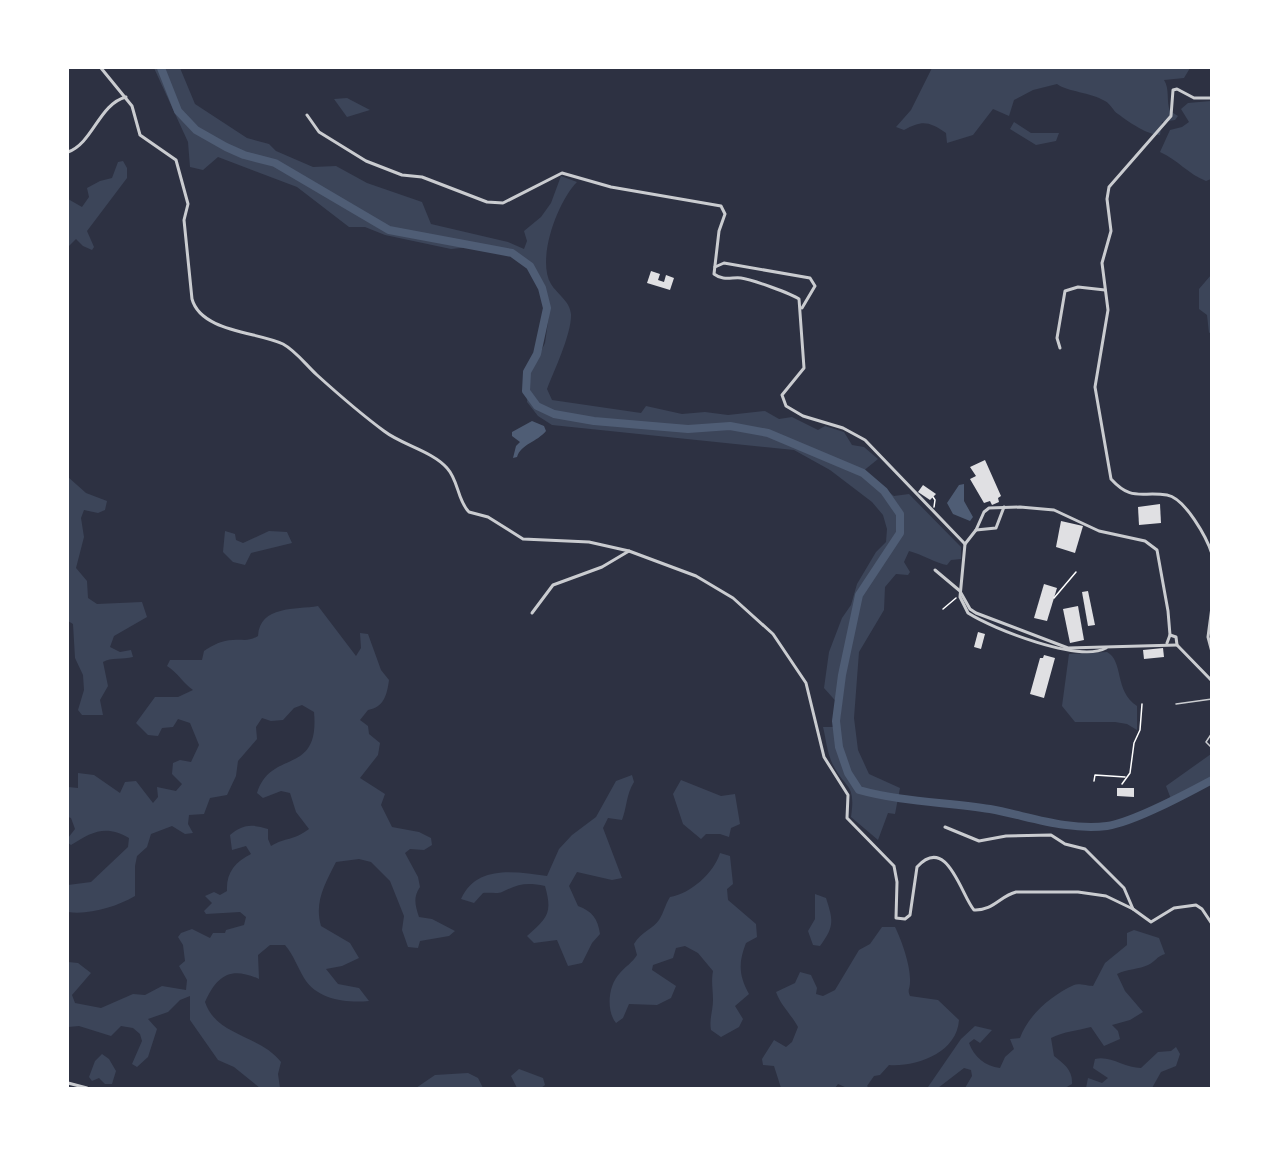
<svg xmlns="http://www.w3.org/2000/svg" width="1279" height="1156" font-family="Lato,sans-serif">
<style>
.green{fill:#3c4559}
.water{fill:#4f5d75}
.lines{fill:none;stroke-linecap:round;stroke-linejoin:round}
.river{stroke:#4f5d75;stroke-width:8}
.building{fill:#e0e0e3}
.path{stroke:#fff;stroke-width:1.5}
.service{stroke:#caccd0;stroke-width:1.5}
.minor{stroke:#caccd0;stroke-width:3}
</style>
<rect width="100%" height="100%" fill="#2d3142"/>
<g class="green">
<path d="M154,68H180L195,104L247,138L269,144L276,151L313,167L336,166L367,183L422,202L431,224L508,242L524,249L527,241L524,231L541,217L551,203L561,176L577,182C558,201 536,259 551,284C557,294 570,301 571,314C572,333 554,371 547,389L552,400L641,413L646,406L682,414L705,412L728,415L765,411L779,419L792,417L818,430L825,426L844,432L852,445L864,447L878,459L862,472L894,496L909,494L961,547V559L951,560L947,565C938,564 921,554 909,551L904,562L910,572L908,575L896,574L885,587L884,610L859,652L854,718L858,750L869,774L900,788L895,814L888,813L878,840L851,817C856,783 846,790 833,765C827,753 826,739 823,727H839L841,707L824,688L829,652L842,618L851,605L857,584L876,552L886,542L887,529L883,515L872,502L830,470L794,450L552,425L538,416L527,402L528,379L545,343L549,315L543,287L531,266L512,252L480,246L451,249L385,235L365,227H349L297,187L218,157L203,170L190,167L188,142Z"/>
<path d="M932,68H1190L1184,78L1164,80C1170,89 1166,101 1170,111L1178,116L1175,120L1162,122L1160,135C1147,135 1129,122 1118,114C1113,111 1111,104 1105,101C1090,92 1068,92 1057,84L1033,90L1014,100L1009,116L993,109L973,135L947,143L946,133C929,121 922,120 904,130L896,127L911,110Z"/>
<polygon points="347,98 370,110 347,117 334,99"/>
<path d="M1211,101V179L1206,181C1188,174 1178,160 1160,152L1170,130L1182,127L1189,122L1181,109L1188,103Z"/>
<polygon points="1014,122 1031,133 1059,133 1056,141 1036,145 1010,129"/>
<polygon points="123,161 127,168 127,178 87,231 94,247 92,250 83,246 76,239 68,247 68,199 82,207 89,197 87,188 100,181 112,178 118,162"/>
<polygon points="1211,275 1211,332 1209,333 1207,315 1199,309 1199,289"/>
<path d="M68,477L86,493L107,501L105,510L98,513L84,510L81,518L84,537L76,568L87,581L88,598L97,604L142,602L147,617L114,636L110,647L120,652L131,650L133,657C123,660 111,657 103,662L108,686L100,700L103,715H82L78,710L84,690L83,675L75,658L73,624L68,621Z"/>
<polygon points="225,531 235,534 236,540 243,543 269,531 287,532 292,543 251,553 245,565 233,562 223,552"/>
<path d="M318,606L356,656L361,648L360,633L368,634L381,670L389,680C387,695 384,707 368,710L360,720L368,726L369,734L380,743L378,755L360,778L385,794L381,805L392,827L419,832L431,838L432,845L424,850L410,849L405,853L418,877L420,887C413,897 415,905 419,917L432,919L455,931L449,936L420,941L418,948L408,947L402,930L404,916L390,881L371,862L359,859L336,862C325,884 314,902 321,926L350,943L359,958L342,966L326,969L338,984L359,988L369,1001C347,1003 317,1000 304,978C297,966 294,956 285,945H270L258,955L259,979C231,966 217,975 205,1002C216,1036 260,1035 281,1062L278,1074L280,1088H260L234,1067L218,1060L190,1020V996L180,1000L168,1012L148,1019L157,1029L148,1057L137,1067L132,1064L142,1041L140,1034L133,1028L121,1026L111,1036L79,1026L68,1027V962L78,963L91,973L72,995L75,1003L101,1008L133,994L145,995L162,986L186,990L187,980L179,966L185,961L183,945L178,937L181,933L192,929L210,938L213,933H225L226,930L244,925L246,917L240,912L206,914L204,911L212,903L205,896L214,892L220,895L227,891C226,873 235,862 251,854L246,846L232,850L230,835C243,824 252,824 268,829V839L271,846C286,837 293,841 309,829L296,812L290,793L281,791L263,798L257,793C271,748 320,777 314,712L302,705L294,708L283,720L271,721L262,718L256,727L257,739L238,761L236,776L227,795L210,798L204,814L189,815L188,824L193,833L185,834L172,826L151,834L147,847L137,856L135,866V896C116,907 89,915 68,912V885L91,882L128,847L129,838C106,824 91,832 71,845L68,843V838L75,829L71,818L68,817V787L78,788V773L94,775L120,793L125,782L136,781L153,803L158,797L157,787L176,791L182,784L172,774L173,763L180,760L191,762L199,745L190,723L178,719L173,727L162,728L158,736L148,735L136,723L155,697H178L193,690C183,683 178,673 167,666L170,660H202L204,651C213,645 222,640 233,640C244,639 248,642 258,636C260,605 296,610 318,606Z"/>
<path d="M1107,652C1124,661 1114,691 1137,706V730L1127,724L1115,722H1075L1062,706L1069,654Z"/>
<polygon points="1211,754 1211,779 1171,799 1166,786"/>
<path d="M632,775L634,782C626,795 627,807 622,820L608,818L603,828L622,878L612,880L577,872L569,886L578,906C592,911 598,919 600,934L592,943L582,963L568,966L557,940L534,943L527,936C547,918 553,914 545,886C526,882 518,884 502,892C498,894 488,892 483,893L474,903L461,899C477,864 516,872 547,876L559,849L572,835L596,817L616,781Z"/>
<polygon points="681,780 721,796 735,794 740,824 731,828 729,837 720,834 706,834 701,839 683,824 673,794"/>
<path d="M720,853L730,856L733,884L727,889L728,900L756,924L757,937L746,943C738,963 739,976 749,994L735,1006L743,1019L739,1027L721,1037L711,1030C709,1019 713,1011 713,1000C713,989 711,982 713,971L698,953L685,946L676,948L673,958L653,965L652,970L676,986L671,998L657,1005L629,1004L623,1018L616,1023C606,1011 608,985 620,973C626,966 632,963 637,955L634,944C641,932 654,928 659,920C664,912 665,905 670,897C690,894 714,873 720,853Z"/>
<path d="M815,894L826,898C833,920 835,926 820,946L813,945L808,931L815,919Z"/>
<path d="M882,927H895C902,941 911,967 910,982C910,989 907,990 910,996L938,1000L959,1020C957,1053 916,1067 889,1065L880,1075L874,1076L867,1086L869,1088H847L838,1084L835,1088H781L774,1066L763,1065L762,1059L774,1040L786,1047L792,1042L798,1027C791,1014 781,1006 776,992L795,983L800,972L811,975L817,988L816,994L823,996L835,990L859,950L870,944Z"/>
<path d="M1134,930L1159,938L1165,954C1157,956 1155,962 1148,965C1140,969 1127,969 1117,974L1125,991L1143,1012L1130,1020L1112,1025L1118,1031L1120,1039L1104,1046L1091,1027C1076,1031 1065,1031 1051,1038L1054,1056C1064,1064 1073,1070 1072,1084L1065,1088H965L972,1076L971,1070L964,1068L938,1088L928,1087L961,1039L975,1026L992,1030L980,1043L974,1039L969,1043C974,1057 985,1066 1000,1068L1005,1057L1014,1049L1010,1039L1020,1038C1028,1015 1052,995 1074,985C1078,983 1088,986 1093,986L1105,963L1127,945V933Z"/>
<path d="M1176,1047L1180,1054L1176,1066L1161,1072L1152,1088H1086L1088,1078L1102,1083L1108,1078L1093,1068L1095,1059C1110,1055 1125,1068 1141,1068L1158,1052L1171,1051Z"/>
<polygon points="102,1054 109,1059 116,1071 112,1084 105,1084 99,1078 92,1081 89,1077 95,1061"/>
<polygon points="519,1069 543,1078 545,1085 541,1088 517,1088 511,1076"/>
<polygon points="468,1073 478,1078 483,1088 416,1088 435,1075"/>
</g>
<g class="water">
<path d="M532,421L544,426L546,431C537,442 521,444 517,457L513,458L516,446L520,442L512,436V432Z"/>
<polygon points="964,484 964,501 973,517 970,521 953,514 947,503 959,485"/>
</g>
<g class="lines">
<path class="river" d="M161,68L178,111L196,130L226,147L244,155L275,163L389,230L512,253L530,266L542,288L547,308L537,354L527,372L526,391L537,406L554,414L594,421L688,429L730,426L768,433L863,473L884,491L900,514V533L859,595L842,675L836,721L839,747L848,773L859,790C902,802 946,802 990,809C1028,816 1068,831 1107,826C1134,822 1186,794 1212,780"/>
</g>
<g class="building">
<polygon points="651,271 660,274 658,280 664,282 666,275 674,278 670,290 647,283"/>
<polygon points="985,460 1001,496 998,498 999,502 992,505 990,501 984,503 970,479 976,476 970,467"/>
<polygon points="923,485 936,494 930,500 918,492"/>
<polygon points="1160,504 1161,523 1139,525 1138,507"/>
<polygon points="1061,521 1083,526 1075,553 1056,547"/>
<polygon points="1044,584 1057,588 1047,621 1034,618"/>
<polygon points="1088,591 1095,625 1088,626 1082,592"/>
<polygon points="1078,606 1084,640 1070,643 1063,609"/>
<polygon points="978,632 985,634 981,649 974,647"/>
<polygon points="1163,648 1164,657 1144,659 1143,650"/>
<polygon points="1044,655 1055,658 1044,698 1030,694 1040,658 1043,658"/>
<polygon points="1117,788 1134,788 1134,797 1117,796"/>
</g>
<g class="lines">
<g class="path">
<polyline points="933,497 935,500 934,507"/>
<polyline points="1054,598 1076,572"/>
<polyline points="943,609 956,598"/>
<polyline points="1094,781 1095,775 1125,777"/>
<polyline points="1122,784 1130,773 1134,743 1140,730 1142,704"/>
</g>
<g class="service">
<polyline points="1176,704 1212,699"/>
<polyline points="1212,733 1206,742 1212,748"/>
</g>
<g class="minor">
<path d="M101,68L132,106L140,135L176,160L188,204L184,220L192,299C201,332 258,332 283,344C296,351 306,365 317,375C338,394 361,414 384,431C402,445 432,451 447,468C459,481 457,500 469,512L488,517L523,539L589,542L629,551L696,576L733,598L773,634L806,683L824,757L848,795L847,818L894,866L897,882L896,918L905,919L910,915L917,867C947,834 961,895 974,910C993,911 1000,896 1016,892H1078L1106,896L1133,909L1151,922L1174,908L1196,905L1202,909L1212,924"/>
<path d="M1212,98H1194L1177,89L1173,90L1171,116L1109,187L1107,199L1111,231L1102,263L1108,310L1095,387L1111,479C1132,502 1141,491 1167,495C1185,498 1207,538 1212,554"/>
<path d="M307,115L319,132L366,161L402,175L422,177L487,202L503,203L562,173L611,187L721,206L725,214L719,231L714,274C723,281 732,277 741,278C751,279 792,294 799,299L804,368L782,395L786,406L803,416L843,428L865,440L965,544"/>
<path d="M68,152C93,143 99,104 126,97"/>
<polyline points="715,267 724,263 810,278 815,286 802,308"/>
<polyline points="1060,348 1057,338 1065,291 1078,287 1105,290"/>
<polyline points="976,530 996,528 1004,507"/>
<polyline points="935,570 960,591"/>
<polyline points="961,593 970,609 976,613 1068,648 1177,645"/>
<polyline points="1212,607 1208,637 1212,652"/>
<polyline points="532,613 553,585 602,567 629,551"/>
<polyline points="1170,635 1176,637 1177,645 1212,681"/>
<path d="M1106,648C1079,663 993,629 968,613L960,597L965,544L976,530L984,512L989,508L1020,507L1054,510L1099,531L1145,541L1157,550L1168,611L1170,635L1167,643"/>
<polyline points="945,827 979,841 1006,836 1051,835 1065,844 1085,849 1124,888 1133,909"/>
<polyline points="68,1083 87,1088"/>
</g>
</g>
<rect width="1279" height="1156" fill="none" stroke="#ffffff" stroke-width="138"/>
</svg>
